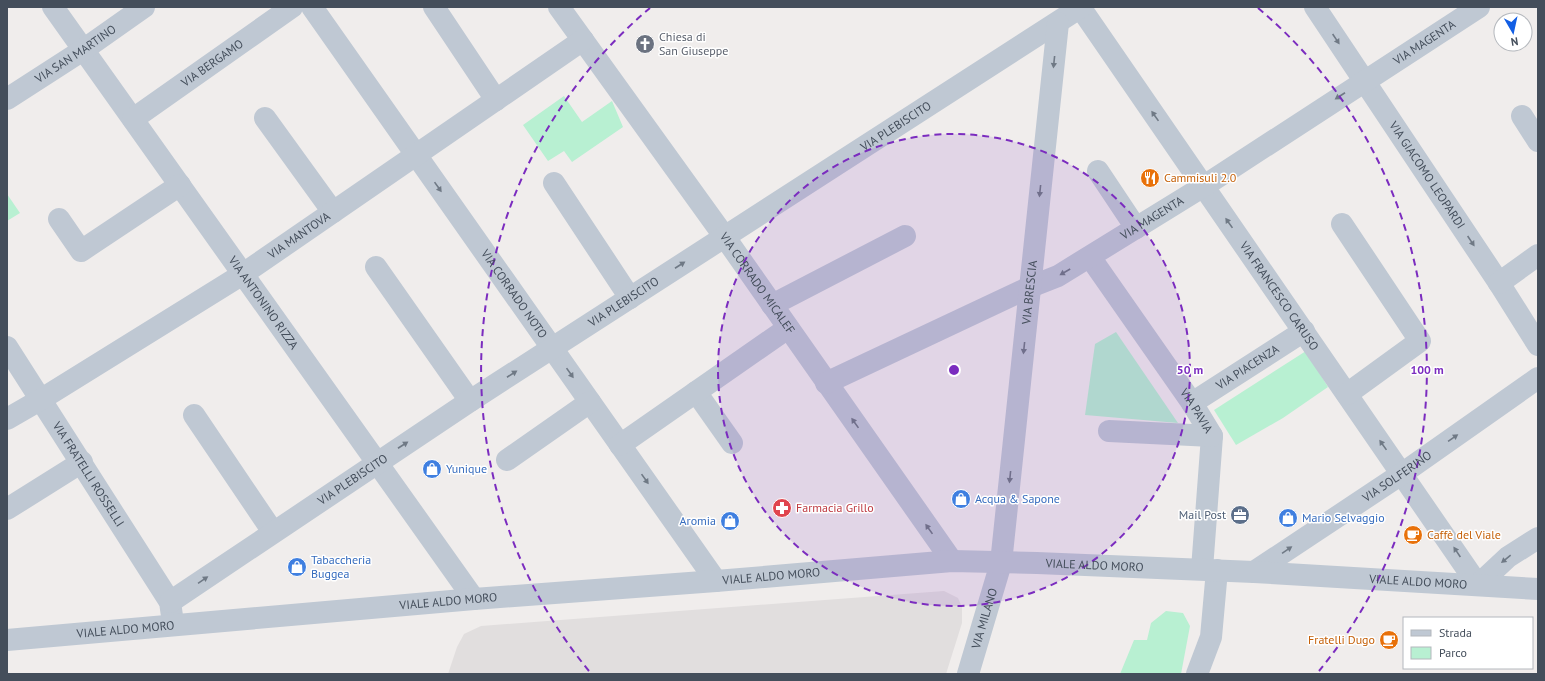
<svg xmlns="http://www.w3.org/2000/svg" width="1545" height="681" font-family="'PT Sans',sans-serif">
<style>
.education{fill:#e1dede}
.green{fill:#b8f0d2}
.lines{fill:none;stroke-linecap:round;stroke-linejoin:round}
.minor{stroke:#bfc8d3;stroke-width:22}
.tertiary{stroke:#bfc8d3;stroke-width:22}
.oneway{fill:#6f7985}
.ring{fill:none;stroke:#7b2cbf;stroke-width:2;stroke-dasharray:7 5}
.labels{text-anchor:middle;stroke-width:3;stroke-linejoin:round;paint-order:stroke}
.worship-label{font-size:12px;fill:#5b616d;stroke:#fff;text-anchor:start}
.street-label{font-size:12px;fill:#444e5b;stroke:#fff}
.food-label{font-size:12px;fill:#c56008;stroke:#fff;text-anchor:start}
.shop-label{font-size:12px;fill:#366cbe;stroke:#fff;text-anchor:start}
.health-label{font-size:12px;fill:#be3a42;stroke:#fff;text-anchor:start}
.service-label{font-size:12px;fill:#4e5e75;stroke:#fff;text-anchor:end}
.centre{fill:#7b2cbf;stroke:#fff;stroke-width:2}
.ring-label{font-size:12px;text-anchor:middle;font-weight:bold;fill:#7b2cbf;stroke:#fff;stroke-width:3;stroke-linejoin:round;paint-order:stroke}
</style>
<rect width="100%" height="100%" fill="#f0edec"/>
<polygon class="education" points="944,591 958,598 962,607 962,623 946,674 448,674 457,647 464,634 481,626"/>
<g class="green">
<polygon points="564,96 582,122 612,101 623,127 572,162 564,151 548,161 523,125"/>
<polygon points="7,194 20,213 7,221"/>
<polygon points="1116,332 1178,423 1085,415 1095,344"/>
<polygon points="1306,351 1328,387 1283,418 1236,445 1214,410"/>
<polygon points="1166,611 1183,613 1190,626 1181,674 1120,674 1134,640 1147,640 1151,623"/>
</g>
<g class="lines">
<g class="minor">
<path id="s1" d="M53,7L474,599"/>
<path id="s2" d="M312,7L716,581"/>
<polyline points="434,7 496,100"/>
<path id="s3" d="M559,7L724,236L952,561"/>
<path id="s4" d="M1080,7L1478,585"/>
<path id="s5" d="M1315,7L1499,283L1538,345"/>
<path id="s6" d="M7,99L83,50L144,7"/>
<polyline points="1522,116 1538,141"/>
<polyline points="265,118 333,212"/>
<path id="s7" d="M133,119L292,7"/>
<polyline points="1098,171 1136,228"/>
<polyline points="554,183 630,298"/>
<polyline points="59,219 81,251 180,185"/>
<polyline points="1342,224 1420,341 1347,394"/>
<path id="s8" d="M1090,257L1192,403L1212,436L1202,569"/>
<polyline points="376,267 470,401"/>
<polyline points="1499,283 1538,255"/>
<polyline points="772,305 905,236"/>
<path id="s9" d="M7,347L170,602L172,616"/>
<path id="s10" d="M826,383L1030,287L1058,276L1204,186L1479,7"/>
<polyline points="696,392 732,443"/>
<path id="s11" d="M1192,403L1304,331"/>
<polyline points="194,415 273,532"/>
<path id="s12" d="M7,419L40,400L243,274L583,40"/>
<polyline points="1109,431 1212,436"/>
<polyline points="620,445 788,328"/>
<polyline points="507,460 590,402"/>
<polyline points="7,509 82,462"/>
<path id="s13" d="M1254,572L1403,473L1538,378"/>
<path id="s14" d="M170,602L470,401L1081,7"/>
<path id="s15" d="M968,674L1001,563L1058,23"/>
<polyline points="1197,674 1211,637 1217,570"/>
</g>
<g class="tertiary">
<polyline points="1478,585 1508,557 1538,538"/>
<path id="s16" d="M7,640L474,599L716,581L952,561L1037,563L1254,572L1538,589"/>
</g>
</g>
<defs><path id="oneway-solid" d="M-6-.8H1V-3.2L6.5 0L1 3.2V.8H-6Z"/></defs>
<g class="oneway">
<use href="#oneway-solid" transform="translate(1336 39) rotate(56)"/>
<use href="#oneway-solid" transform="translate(1054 62) rotate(96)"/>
<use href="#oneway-solid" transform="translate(1340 96) rotate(147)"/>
<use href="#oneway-solid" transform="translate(1155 116) rotate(-125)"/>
<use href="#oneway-solid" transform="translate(438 187) rotate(55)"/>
<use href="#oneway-solid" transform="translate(1040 191) rotate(96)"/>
<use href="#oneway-solid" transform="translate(1229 223) rotate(-125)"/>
<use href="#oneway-solid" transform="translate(1471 241) rotate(56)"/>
<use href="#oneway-solid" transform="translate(680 265) rotate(-33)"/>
<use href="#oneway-solid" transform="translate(1065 272) rotate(150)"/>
<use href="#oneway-solid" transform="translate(1024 348) rotate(96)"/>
<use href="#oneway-solid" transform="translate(570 373) rotate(55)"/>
<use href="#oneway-solid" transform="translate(512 374) rotate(-33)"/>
<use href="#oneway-solid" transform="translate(855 423) rotate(-125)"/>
<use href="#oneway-solid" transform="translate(1453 438) rotate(-35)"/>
<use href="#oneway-solid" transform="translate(403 445) rotate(-33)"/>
<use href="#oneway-solid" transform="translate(1383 445) rotate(-125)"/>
<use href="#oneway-solid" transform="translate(1010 477) rotate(96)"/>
<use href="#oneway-solid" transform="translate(645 479) rotate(55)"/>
<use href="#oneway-solid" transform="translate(929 529) rotate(-125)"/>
<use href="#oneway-solid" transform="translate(1287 550) rotate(-34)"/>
<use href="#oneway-solid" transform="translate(1457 552) rotate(-124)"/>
<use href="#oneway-solid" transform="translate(1506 559) rotate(141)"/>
<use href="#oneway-solid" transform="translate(203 580) rotate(-34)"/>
</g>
<circle cx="954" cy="370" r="236" fill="#7b2cbf" fill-opacity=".12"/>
<g class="ring">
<circle cx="954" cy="370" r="236"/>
<path d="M589 671A473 473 0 0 1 650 8M1258 8A473 473 0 0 1 1319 671"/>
</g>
<defs>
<symbol id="church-disc" viewBox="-11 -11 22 22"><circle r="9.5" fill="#6b7280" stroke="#fff"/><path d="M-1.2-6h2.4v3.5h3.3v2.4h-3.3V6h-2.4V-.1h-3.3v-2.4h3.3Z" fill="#fff"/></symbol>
<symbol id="restaurant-disc" viewBox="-11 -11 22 22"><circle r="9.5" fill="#e8710a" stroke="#fff"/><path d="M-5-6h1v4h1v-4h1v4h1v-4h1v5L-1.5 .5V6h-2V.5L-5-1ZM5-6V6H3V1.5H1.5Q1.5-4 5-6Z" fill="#fff"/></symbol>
<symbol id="shop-disc" viewBox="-11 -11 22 22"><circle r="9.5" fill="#3f7fe0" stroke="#fff"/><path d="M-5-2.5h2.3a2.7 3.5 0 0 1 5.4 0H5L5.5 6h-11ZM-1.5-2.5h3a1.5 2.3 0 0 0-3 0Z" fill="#fff"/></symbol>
<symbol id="pharmacy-disc" viewBox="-11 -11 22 22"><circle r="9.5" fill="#e0444e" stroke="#fff"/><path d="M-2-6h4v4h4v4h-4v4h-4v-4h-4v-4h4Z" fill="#fff"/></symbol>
<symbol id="office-disc" viewBox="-11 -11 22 22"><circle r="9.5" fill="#5c6f8a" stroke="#fff"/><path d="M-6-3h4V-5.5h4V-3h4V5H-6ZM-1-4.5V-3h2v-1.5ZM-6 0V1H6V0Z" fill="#fff"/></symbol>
<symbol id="cafe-disc" viewBox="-11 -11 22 22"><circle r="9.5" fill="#e8710a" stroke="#fff"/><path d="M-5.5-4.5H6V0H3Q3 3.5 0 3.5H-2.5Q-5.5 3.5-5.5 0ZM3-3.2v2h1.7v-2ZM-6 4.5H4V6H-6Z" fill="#fff"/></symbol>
</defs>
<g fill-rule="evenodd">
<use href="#church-disc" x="634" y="33" width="22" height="22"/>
<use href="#restaurant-disc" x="1139" y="167" width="22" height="22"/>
<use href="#shop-disc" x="421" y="458" width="22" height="22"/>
<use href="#shop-disc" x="950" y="488" width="22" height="22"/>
<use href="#pharmacy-disc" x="771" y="497" width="22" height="22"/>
<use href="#office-disc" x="1229" y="504" width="22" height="22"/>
<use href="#shop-disc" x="1277" y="507" width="22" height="22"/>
<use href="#shop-disc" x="719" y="510" width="22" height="22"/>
<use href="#cafe-disc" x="1402" y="524" width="22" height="22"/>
<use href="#shop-disc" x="286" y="556" width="22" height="22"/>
<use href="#cafe-disc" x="1378" y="629" width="22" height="22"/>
</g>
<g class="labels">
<g class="worship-label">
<text x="659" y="41">Chiesa di<tspan x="659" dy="14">San Giuseppe</tspan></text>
</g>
<g class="street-label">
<text dy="4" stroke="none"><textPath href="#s10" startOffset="690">VIA MAGENTA</textPath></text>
<text dy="4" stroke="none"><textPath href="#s6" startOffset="82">VIA SAN MARTINO</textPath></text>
<text dy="4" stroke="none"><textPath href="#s7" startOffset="97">VIA BERGAMO</textPath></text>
<text dy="4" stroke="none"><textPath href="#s14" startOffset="868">VIA PLEBISCITO</textPath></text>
<text dy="4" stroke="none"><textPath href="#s5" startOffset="202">VIA GIACOMO LEOPARDI</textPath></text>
<text dy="4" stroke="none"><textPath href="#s10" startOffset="366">VIA MAGENTA</textPath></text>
<text dy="4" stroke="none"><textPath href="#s12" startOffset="345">VIA MANTOVA</textPath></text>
<text dy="4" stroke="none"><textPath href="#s3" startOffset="340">VIA CORRADO MICALEF</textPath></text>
<text dy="4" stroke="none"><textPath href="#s15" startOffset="388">VIA BRESCIA</textPath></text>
<text dy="4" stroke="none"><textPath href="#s2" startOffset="351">VIA CORRADO NOTO</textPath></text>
<text dy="4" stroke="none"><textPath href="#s4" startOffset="351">VIA FRANCESCO CARUSO</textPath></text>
<text dy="4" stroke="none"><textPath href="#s14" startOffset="544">VIA PLEBISCITO</textPath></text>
<text dy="4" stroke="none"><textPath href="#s1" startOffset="363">VIA ANTONINO RIZZA</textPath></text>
<text dy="4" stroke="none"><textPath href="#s11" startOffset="66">VIA PIACENZA</textPath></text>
<text dy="4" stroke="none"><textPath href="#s8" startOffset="187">VIA PAVIA</textPath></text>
<text dy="4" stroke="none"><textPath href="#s9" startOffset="151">VIA FRATELLI ROSSELLI</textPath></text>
<text dy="4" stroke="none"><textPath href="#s13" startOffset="172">VIA SOLFERINO</textPath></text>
<text dy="4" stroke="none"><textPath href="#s14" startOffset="220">VIA PLEBISCITO</textPath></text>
<text dy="4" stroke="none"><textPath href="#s16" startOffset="1091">VIALE ALDO MORO</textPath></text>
<text dy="4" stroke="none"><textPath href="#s16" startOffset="767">VIALE ALDO MORO</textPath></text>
<text dy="4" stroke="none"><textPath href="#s16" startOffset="1415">VIALE ALDO MORO</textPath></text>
<text dy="4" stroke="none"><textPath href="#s16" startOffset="443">VIALE ALDO MORO</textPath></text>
<text dy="4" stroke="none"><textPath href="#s15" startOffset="58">VIA MILANO</textPath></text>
<text dy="4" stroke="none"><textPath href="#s16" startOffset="119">VIALE ALDO MORO</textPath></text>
</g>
<g class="food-label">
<text x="1164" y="182">Cammisuli 2.0</text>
<text x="1427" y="539">Caffè del Viale</text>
<text x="1375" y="644" text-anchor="end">Fratelli Dugo</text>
</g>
<g class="shop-label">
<text x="446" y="473">Yunique</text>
<text x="975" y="503">Acqua &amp; Sapone</text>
<text x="1302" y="522">Mario Selvaggio</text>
<text x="716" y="525" text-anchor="end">Aromia</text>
<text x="311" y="564">Tabaccheria<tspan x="311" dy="14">Buggea</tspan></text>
</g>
<g class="health-label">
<text x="796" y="512">Farmacia Grillo</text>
</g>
<g class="service-label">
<text x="1226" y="519">Mail Post</text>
</g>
</g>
<circle cx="954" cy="370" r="6" class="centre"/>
<g class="ring-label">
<text x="1190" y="374">50 m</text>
<text x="1427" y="374">100 m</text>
</g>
<rect width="1545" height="681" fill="none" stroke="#444e5b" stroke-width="16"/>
<rect x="1403" y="617" width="130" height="52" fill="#ffffff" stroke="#b4b8bd"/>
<rect x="1411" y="630" width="20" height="6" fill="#bfc8d3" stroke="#b4b8bd"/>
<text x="1439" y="637" font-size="12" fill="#444e5b">Strada</text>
<rect x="1411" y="647" width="20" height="12" fill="#b8f0d2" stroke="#b4b8bd"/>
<text x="1439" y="657" font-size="12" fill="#444e5b">Parco</text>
<g transform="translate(1513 32) rotate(171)"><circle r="19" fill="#ffffff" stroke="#b4b8bd"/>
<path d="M0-3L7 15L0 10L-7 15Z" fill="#125ee4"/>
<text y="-6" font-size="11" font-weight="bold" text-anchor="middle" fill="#444e5b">N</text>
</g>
</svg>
